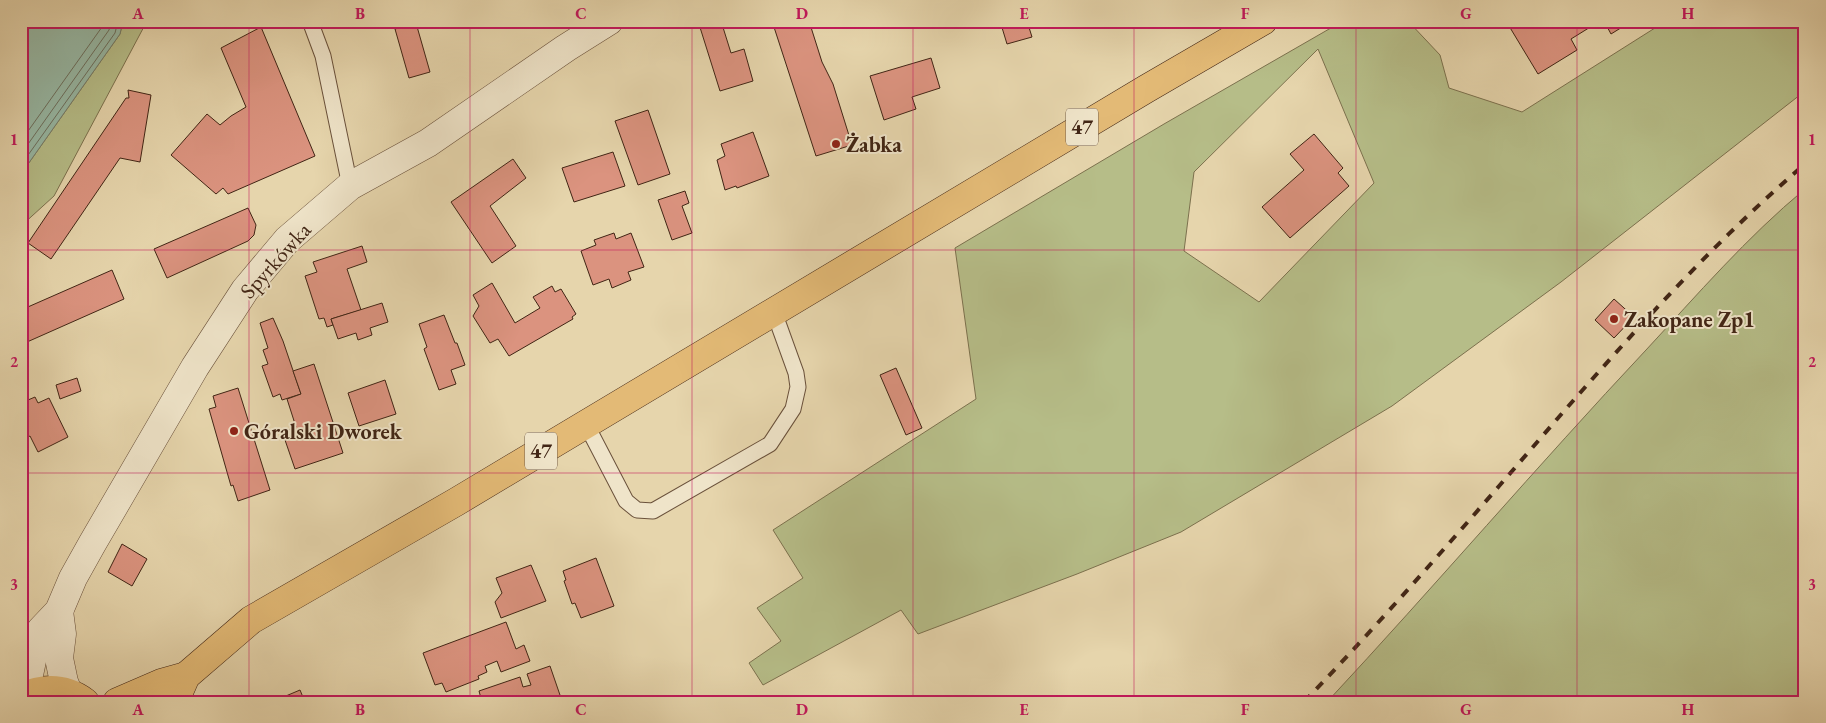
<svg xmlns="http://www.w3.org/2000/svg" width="1826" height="723" font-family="'EB Garamond',serif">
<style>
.green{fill:#b6bd88;stroke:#7c714e;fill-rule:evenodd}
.water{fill:#97b9a6;stroke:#757e6c}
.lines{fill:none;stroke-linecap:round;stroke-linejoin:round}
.shore{stroke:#6c6f5e;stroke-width:1}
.building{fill:#db937f;stroke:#412515}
.lane-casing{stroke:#6a513b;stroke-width:17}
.street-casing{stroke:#6a513b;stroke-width:29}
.primary-casing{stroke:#412515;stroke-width:29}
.lane{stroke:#efe4c9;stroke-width:15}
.street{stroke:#efe4c9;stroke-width:28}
.primary{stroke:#e3ba76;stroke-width:28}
.rail{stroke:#412515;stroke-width:4;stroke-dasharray:9 9;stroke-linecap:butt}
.grid{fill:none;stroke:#c2185b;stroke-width:1;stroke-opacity:0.55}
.poi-dot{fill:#8f2418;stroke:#efe4c9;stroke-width:2}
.labels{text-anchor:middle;stroke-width:4;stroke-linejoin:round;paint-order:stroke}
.shield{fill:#efe4c9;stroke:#755e4b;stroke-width:1}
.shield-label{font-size:21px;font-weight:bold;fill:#412515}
.poi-label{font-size:22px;font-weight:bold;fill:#412515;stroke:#efe4c9;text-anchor:start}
.street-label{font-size:22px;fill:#412515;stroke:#efe4c9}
.neatline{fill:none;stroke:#c2185b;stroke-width:2}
.grid-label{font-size:16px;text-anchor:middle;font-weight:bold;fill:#c2185b}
</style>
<rect width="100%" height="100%" fill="#e6d5ac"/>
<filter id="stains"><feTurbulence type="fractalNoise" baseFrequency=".004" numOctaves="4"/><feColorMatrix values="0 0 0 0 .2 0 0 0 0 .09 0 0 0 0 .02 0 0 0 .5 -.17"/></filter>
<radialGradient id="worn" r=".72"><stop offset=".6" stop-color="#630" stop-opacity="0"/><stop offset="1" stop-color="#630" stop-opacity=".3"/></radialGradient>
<g class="green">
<polygon points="123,21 147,21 54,196 21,226 21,174 120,34"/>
<path d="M1343,21H1408L1440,55L1449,88L1522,112L1666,21H1805V91L1561,282L1392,406L1181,532L1077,574L918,634L901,610L763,685L749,663L781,641L757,608L803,578L773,530L976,399L955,248L1164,124ZM1318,49L1374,183L1259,302L1184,251L1194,172Z"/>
<path d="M1805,189V702H1327C1435,586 1538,465 1646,350C1697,295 1747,237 1805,189Z"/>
</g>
<polygon class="water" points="21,21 123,21 120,34 21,174"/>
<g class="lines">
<g class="shore">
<polyline points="21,141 102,27 104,21"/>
<polyline points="21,154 109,30 111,21"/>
<polyline points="21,165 115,33 118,21"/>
</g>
</g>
<g class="building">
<polygon points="698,21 721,21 731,53 744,49 753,81 720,91"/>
<polygon points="772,21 809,21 822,62 833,84 852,145 816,156"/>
<polygon points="1000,21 1027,21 1032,37 1007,44"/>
<polygon points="1506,21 1600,21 1571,39 1577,50 1538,74"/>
<polygon points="1604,21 1632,21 1611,34"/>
<polygon points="416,23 430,72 409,78 395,29"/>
<polygon points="261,27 315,156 228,194 223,188 216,194 171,155 207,114 220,125 231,116 246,107 221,48"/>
<polygon points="931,58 940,88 912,97 916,109 884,120 870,76"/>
<polygon points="128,90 151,95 140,162 120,158 51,259 28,243 126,98 129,98"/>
<polygon points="648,110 670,174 638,185 615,121"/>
<polygon points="753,132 769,176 737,188 736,186 725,190 717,160 725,156 721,144"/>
<polygon points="1314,134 1343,168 1338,173 1349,186 1290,238 1262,207 1304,170 1290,154"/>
<polygon points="613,152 625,186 574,202 562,168"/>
<polygon points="513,159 526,178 490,206 516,246 492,263 451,202"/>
<polygon points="685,191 689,203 682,206 692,233 672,240 658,200"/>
<polygon points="248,208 256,225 254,235 248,241 167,278 154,249"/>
<polygon points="614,233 616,239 631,233 644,267 628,272 631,280 612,288 609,279 593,285 581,251 596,245 594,240"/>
<polygon points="362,246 367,262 347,269 361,310 331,319 333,325 327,327 324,318 319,319 305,276 317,272 313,262"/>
<polygon points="112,270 124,299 27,342 21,328 21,310"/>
<polygon points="492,283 515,323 540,308 533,297 552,286 555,292 561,289 576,314 572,317 573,319 509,356 498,339 490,343 473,316 479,306 473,295"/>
<polygon points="1614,299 1634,317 1614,338 1595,320"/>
<polygon points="382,303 388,322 370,328 372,335 358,340 356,333 338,339 331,319"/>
<polygon points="444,315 455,343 457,343 465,365 451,370 456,384 439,390 424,349 427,347 419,324"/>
<polygon points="273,318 283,341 301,394 282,400 280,394 273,397 262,366 268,364 263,350 268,348 260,323"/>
<polygon points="314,364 343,453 295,469 285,440 291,439 288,430 296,427 287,399 301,394 293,371"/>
<polygon points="896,368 922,428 906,435 880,375"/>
<polygon points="77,378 81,391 60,399 56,385"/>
<polygon points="385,380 396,414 359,426 348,393"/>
<polygon points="238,388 270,490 238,501 233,485 231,486 209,409 216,407 213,396"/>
<polygon points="35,397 38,403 49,398 68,437 38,452 30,436 24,439 21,434 21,411 24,410 21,403"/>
<polygon points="122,544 147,559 132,586 108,572"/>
<polygon points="596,558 614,606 581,618 575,603 572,604 564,581 566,580 563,571"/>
<polygon points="531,565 546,601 501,618 495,602 502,593 496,578"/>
<polygon points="506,622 516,649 524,645 530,661 501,672 497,661 485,666 487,672 478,676 479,679 446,692 442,683 435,685 423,653"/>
<polygon points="550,666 561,698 550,702 482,702 479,691 520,677 523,687 531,685 527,674"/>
<polygon points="300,690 305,702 274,701"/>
</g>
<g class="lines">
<defs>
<g id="lane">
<polyline points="310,21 323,56 350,186"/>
<polyline points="586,424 626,501 637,510 653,511 770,444 793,409 798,387 796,373 774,312"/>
</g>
<g id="street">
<polyline points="59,611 62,634 59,658 64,682 68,692"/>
<polyline points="21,696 29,675 36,641 41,630 59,611 73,578 92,544 195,367 245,290 287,240 350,186 428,143 566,48 609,21"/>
</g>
<g id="primary">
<path d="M21,697C44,687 65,687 85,702"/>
<polyline points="117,702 161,683 186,676"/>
<polyline points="171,702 179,692 186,676 251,620 456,502 1146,89 1263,21"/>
</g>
</defs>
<use href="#lane" class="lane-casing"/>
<use href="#street" class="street-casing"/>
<use href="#primary" class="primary-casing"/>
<use href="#lane" class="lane"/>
<use href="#street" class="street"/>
<use href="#primary" class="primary"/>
<path class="rail" d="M1304,702C1392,610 1475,514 1558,418C1636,329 1715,241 1805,164"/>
</g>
<path class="grid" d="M249,21V702M470,21V702M692,21V702M913,21V702M1134,21V702M1356,21V702M1577,21V702M21,250H1805M21,473H1805"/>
<g class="poi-dot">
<circle cx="836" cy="144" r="5"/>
<circle cx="1614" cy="319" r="5"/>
<circle cx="234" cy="431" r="5"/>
</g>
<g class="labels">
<g class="shield">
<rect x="1066" y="108.5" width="32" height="37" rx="4"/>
<rect x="525" y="432.5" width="32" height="37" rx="4"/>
</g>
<g class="shield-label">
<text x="1082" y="134">47</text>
<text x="541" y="458">47</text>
</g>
<g class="poi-label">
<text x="846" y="152">Żabka</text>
<text x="1624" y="327">Zakopane Zp1</text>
<text x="244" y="439">Góralski Dworek</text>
</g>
<g class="street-label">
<text transform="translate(275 260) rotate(-48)" y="8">Spyrkówka</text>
</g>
</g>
<rect width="1826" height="723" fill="none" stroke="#e6d5ac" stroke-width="55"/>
<rect x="28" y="28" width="1770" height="668" class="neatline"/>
<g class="grid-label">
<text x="138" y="19">A</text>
<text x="360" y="19">B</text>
<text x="581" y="19">C</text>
<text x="802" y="19">D</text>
<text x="1024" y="19">E</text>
<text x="1245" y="19">F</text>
<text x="1466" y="19">G</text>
<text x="1688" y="19">H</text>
<text x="14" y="145">1</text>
<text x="1812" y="145">1</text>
<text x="14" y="367">2</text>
<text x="1812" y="367">2</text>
<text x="14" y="590">3</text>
<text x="1812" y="590">3</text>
<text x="138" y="715">A</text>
<text x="360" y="715">B</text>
<text x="581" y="715">C</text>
<text x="802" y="715">D</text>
<text x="1024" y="715">E</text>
<text x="1245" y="715">F</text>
<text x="1466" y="715">G</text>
<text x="1688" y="715">H</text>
</g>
<rect width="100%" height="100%" filter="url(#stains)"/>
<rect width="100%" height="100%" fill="url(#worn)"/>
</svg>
